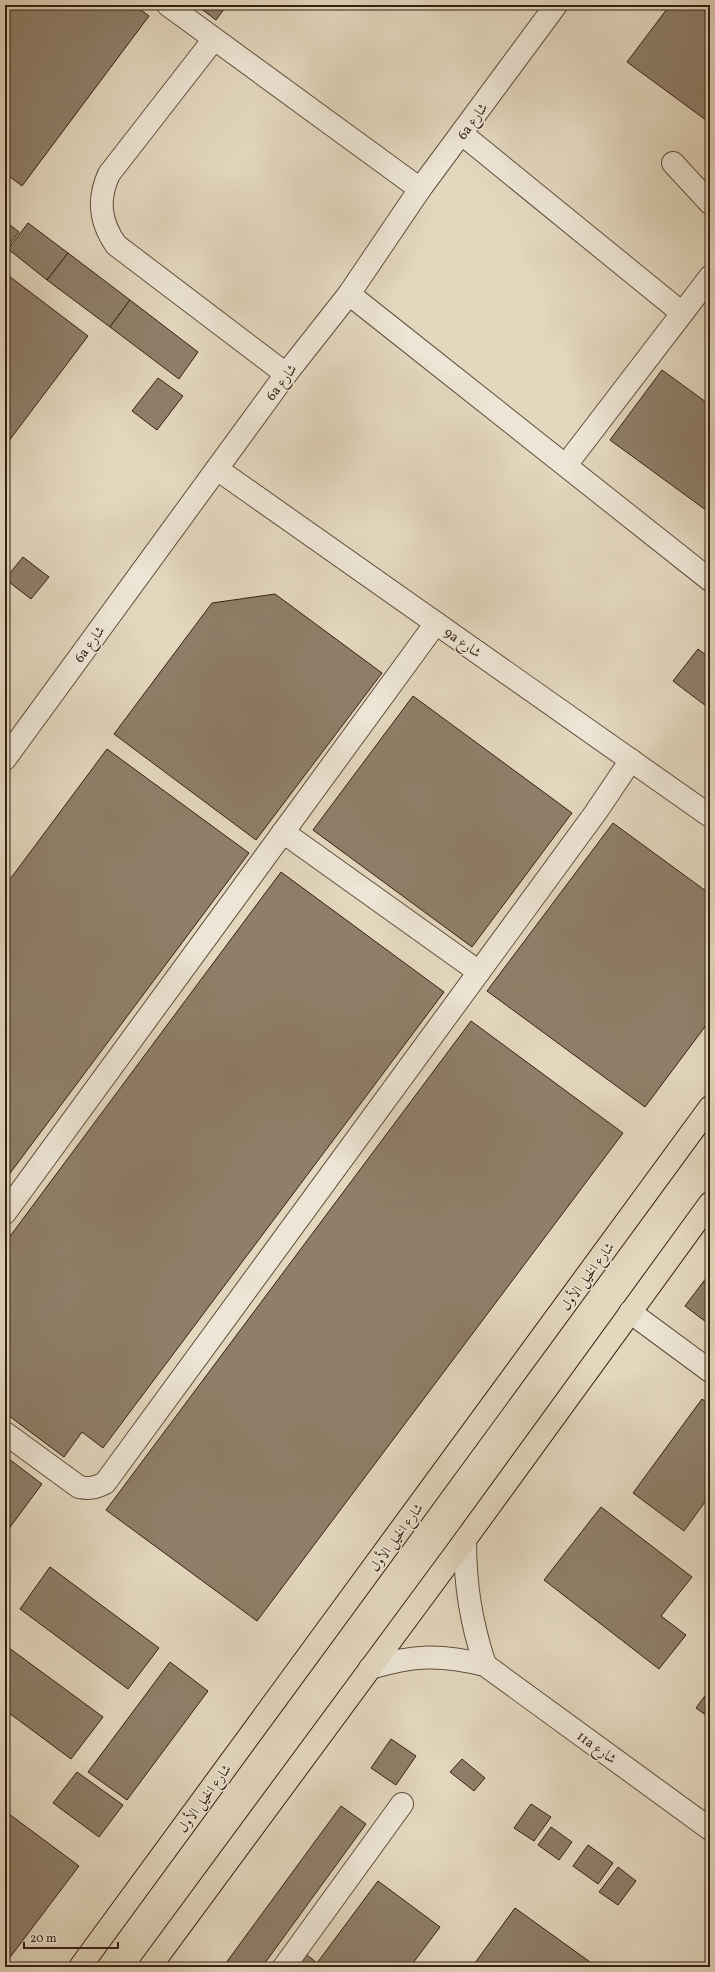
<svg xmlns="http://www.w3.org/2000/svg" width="715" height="1972" font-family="Vollkorn,Amiri,serif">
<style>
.building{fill:#8f7f6a;stroke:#352010}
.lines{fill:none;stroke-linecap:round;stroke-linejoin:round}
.minor-casing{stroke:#604e3c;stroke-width:24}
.major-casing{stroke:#352010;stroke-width:24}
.minor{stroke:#ede5d5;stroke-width:22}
.major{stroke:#e3d7be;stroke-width:22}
.labels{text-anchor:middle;stroke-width:3;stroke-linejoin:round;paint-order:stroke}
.street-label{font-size:14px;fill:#352010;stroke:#ede5d5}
</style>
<rect width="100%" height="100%" fill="#e3d7be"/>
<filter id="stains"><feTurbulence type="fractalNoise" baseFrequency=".005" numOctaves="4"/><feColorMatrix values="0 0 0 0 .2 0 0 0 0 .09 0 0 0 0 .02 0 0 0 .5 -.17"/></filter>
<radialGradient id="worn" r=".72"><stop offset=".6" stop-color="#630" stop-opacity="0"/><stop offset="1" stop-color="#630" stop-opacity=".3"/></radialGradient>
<g class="building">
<polygon points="5,5 134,5 149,16 22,186 5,173"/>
<polygon points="196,5 227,5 216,20"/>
<polygon points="365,5 374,5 371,9"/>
<polygon points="670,5 697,5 710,15 710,123 627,62"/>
<polygon points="5,221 19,232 5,250"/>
<polygon points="28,223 68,253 47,280 8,249"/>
<polygon points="68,253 130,300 110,327 47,280"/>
<polygon points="5,273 88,336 5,446"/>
<polygon points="130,300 198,352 179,379 110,327"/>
<polygon points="662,370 710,405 710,513 610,440"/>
<polygon points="158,378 183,396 157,430 132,411"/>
<polygon points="23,557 49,577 31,599 5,579"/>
<polygon points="275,594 382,673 256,840 114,734 212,603"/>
<polygon points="698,649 710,658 710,709 673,681"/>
<polygon points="413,696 572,813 472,947 313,830"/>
<polygon points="107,749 249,853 5,1180 5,886"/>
<polygon points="613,823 710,894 710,1020 645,1107 487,991"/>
<polygon points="281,872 444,992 103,1448 82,1432 64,1457 5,1413 5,1243"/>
<polygon points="471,1021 623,1133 257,1621 106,1510"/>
<polygon points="710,1273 710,1325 685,1306"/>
<polygon points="702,1399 710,1405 710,1495 684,1531 633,1493"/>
<polygon points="5,1456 42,1484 5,1534"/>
<polygon points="601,1507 692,1577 661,1616 686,1635 659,1669 544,1580"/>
<polygon points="50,1567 159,1648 128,1689 20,1609"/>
<polygon points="5,1645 103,1717 71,1759 5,1710"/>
<polygon points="170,1662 208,1691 127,1800 88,1772"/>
<polygon points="710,1689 710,1718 696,1708"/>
<polygon points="391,1739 416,1756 396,1785 371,1768"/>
<polygon points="462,1759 485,1778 474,1791 450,1772"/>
<polygon points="77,1772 123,1805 99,1837 53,1803"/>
<polygon points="531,1804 551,1817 534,1841 514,1828"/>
<polygon points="341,1806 366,1824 262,1967 223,1967"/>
<polygon points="5,1811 79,1866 5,1964"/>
<polygon points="551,1827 572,1842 559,1860 538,1845"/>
<polygon points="588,1845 613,1863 598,1884 573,1866"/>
<polygon points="618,1867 636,1881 618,1905 599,1892"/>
<polygon points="378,1881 440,1927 410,1967 314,1967"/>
<polygon points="515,1908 597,1967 472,1967"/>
<polygon points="306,1954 317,1963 314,1967 297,1967"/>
</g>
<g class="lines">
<defs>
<g id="minor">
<polyline points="168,5 420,189"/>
<path d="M214,39L109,174C97,200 100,222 116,245L286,374"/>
<polyline points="462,134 682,313"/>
<polyline points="673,163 710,203"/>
<polyline points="349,294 710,580"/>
<polyline points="566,465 710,277"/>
<polyline points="217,469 710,816"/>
<polyline points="5,759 286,374 349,294 420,189 556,5"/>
<polyline points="283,832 479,972"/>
<polyline points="5,1213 436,623"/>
<polyline points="630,1312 710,1371"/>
<path d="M5,1433L79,1487C89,1489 95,1488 105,1483L596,812L631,760"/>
<path d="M465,1540C465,1585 471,1622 485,1665"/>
<path d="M370,1668C414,1655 440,1654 485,1665L710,1829"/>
<polyline points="284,1967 402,1804"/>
</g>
<g id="major">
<polyline points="80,1967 710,1107"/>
<polyline points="150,1967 465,1540 710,1203"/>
</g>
</defs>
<use href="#minor" class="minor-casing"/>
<use href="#major" class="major-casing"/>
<use href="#minor" class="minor"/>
<use href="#major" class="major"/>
</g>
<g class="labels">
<g class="street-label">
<text transform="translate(472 121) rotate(-54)" y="5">6a شارع</text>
<text transform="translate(281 382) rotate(-53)" y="5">6a شارع</text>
<text transform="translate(463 642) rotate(35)" y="5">9a شارع</text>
<text transform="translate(89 644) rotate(-54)" y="5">6a شارع</text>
<text transform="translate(587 1276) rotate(-54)" y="5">شارع الخيل الأول</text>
<text transform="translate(396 1537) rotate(-54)" y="5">شارع الخيل الأول</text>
<text transform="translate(597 1747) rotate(36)" y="5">11a شارع</text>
<text transform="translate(204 1798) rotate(-54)" y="5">شارع الخيل الأول</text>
</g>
</g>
<rect width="715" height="1972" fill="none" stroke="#e3d7be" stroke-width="20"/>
<rect x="6" y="6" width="703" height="1960" fill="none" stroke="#352010" stroke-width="2"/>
<rect x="10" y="10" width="695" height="1952" fill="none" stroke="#352010"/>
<path d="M24 1942v6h94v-6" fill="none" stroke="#352010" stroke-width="2"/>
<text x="30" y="1942" font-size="12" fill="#352010" stroke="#ede5d5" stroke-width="3" paint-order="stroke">20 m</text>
<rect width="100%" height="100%" filter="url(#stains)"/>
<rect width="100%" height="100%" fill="url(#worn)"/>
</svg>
